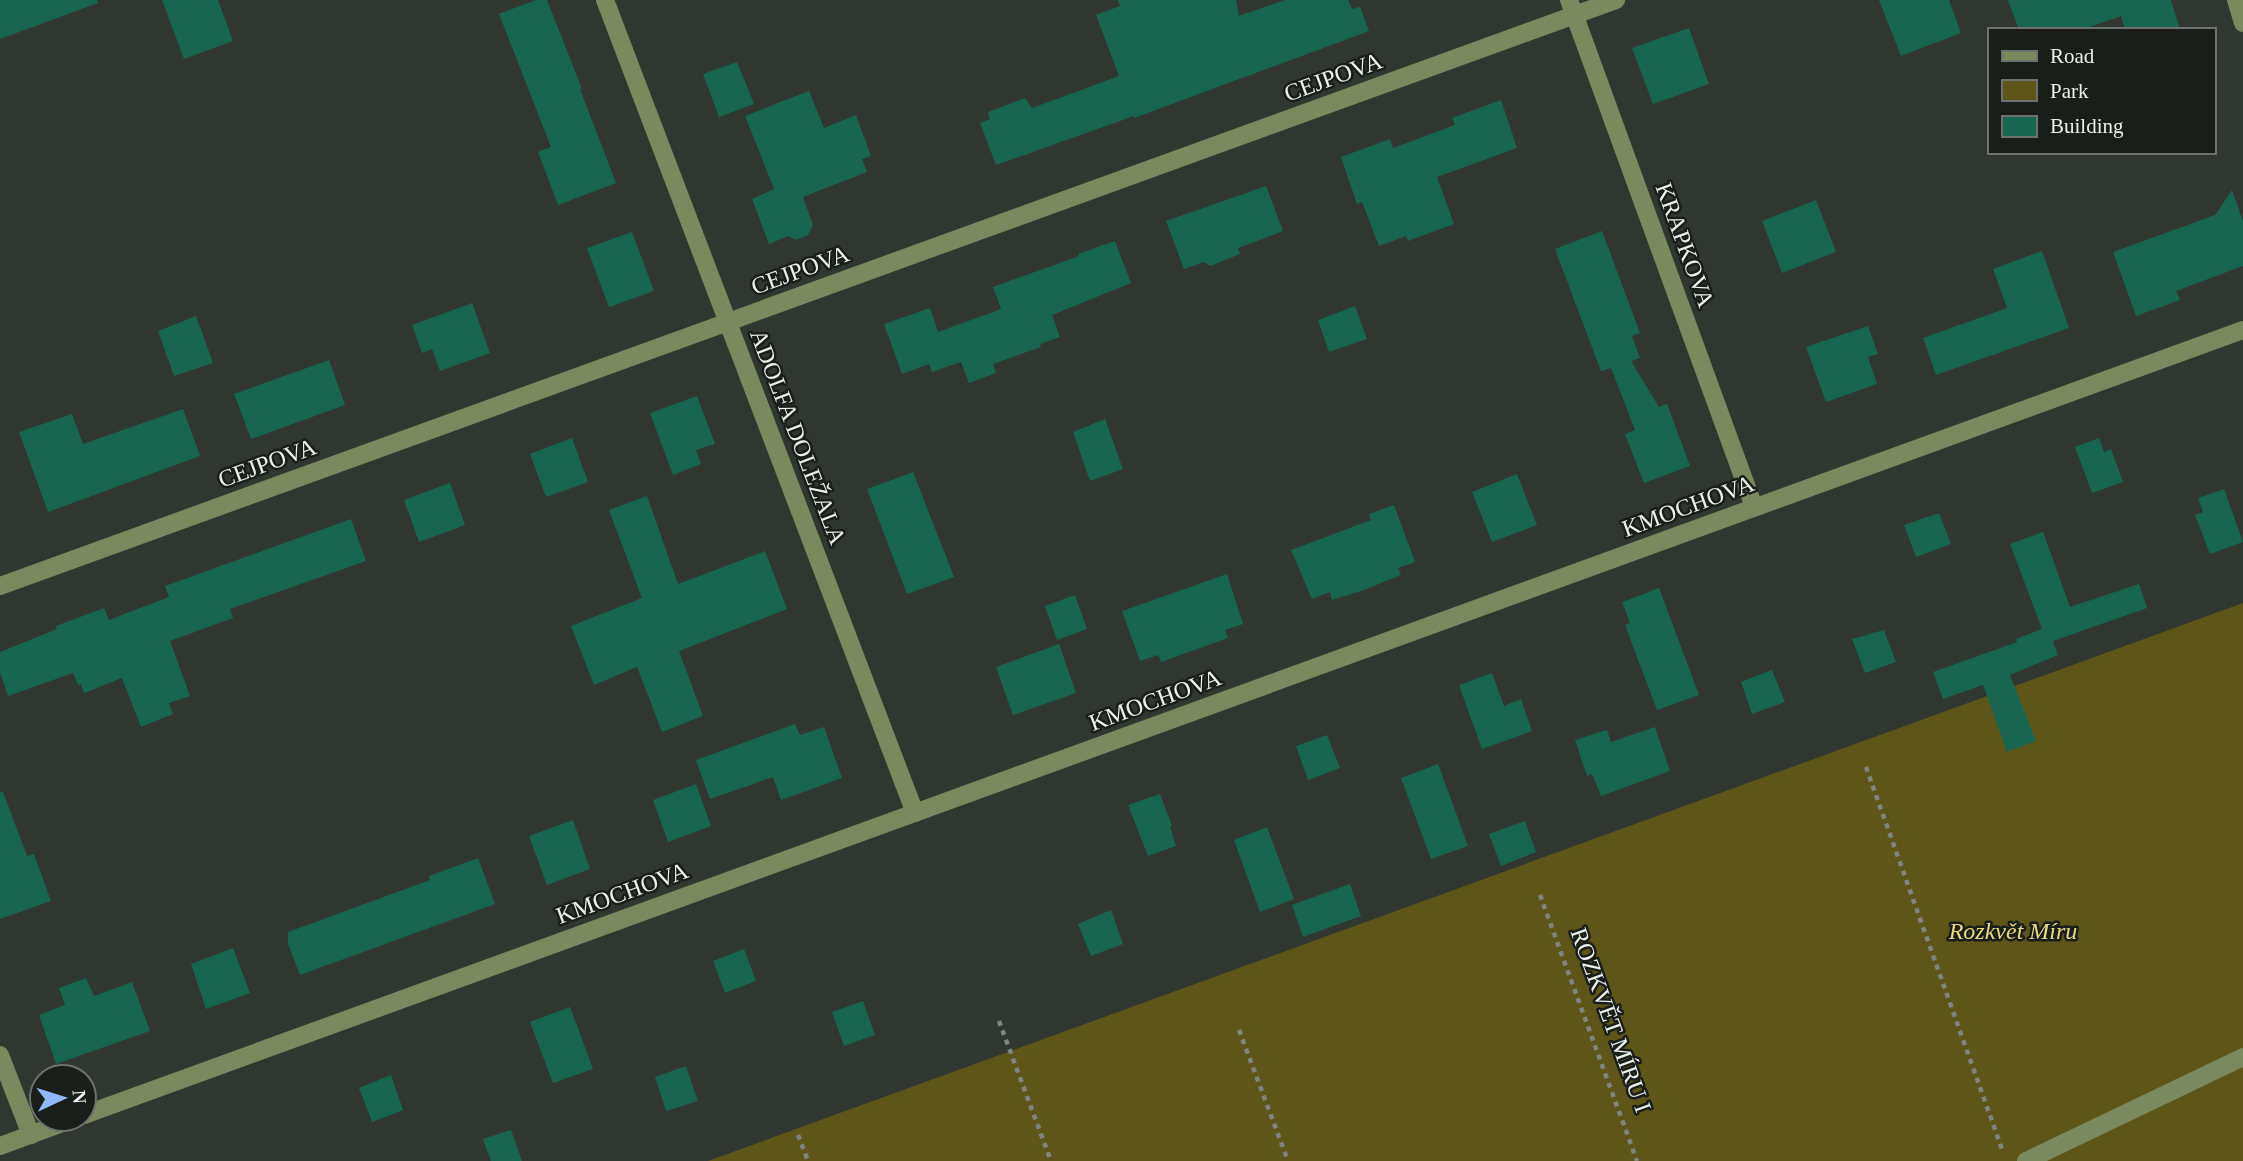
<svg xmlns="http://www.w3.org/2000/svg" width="2243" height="1161" font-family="Georgia,serif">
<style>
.green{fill:#5e5519}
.building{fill:#186650}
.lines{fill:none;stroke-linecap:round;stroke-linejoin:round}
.path{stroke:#808781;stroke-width:4.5;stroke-dasharray:5 5;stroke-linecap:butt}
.minor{stroke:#7b895e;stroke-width:18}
.labels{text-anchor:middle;stroke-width:5;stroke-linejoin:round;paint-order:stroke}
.street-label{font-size:24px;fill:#ebf0eb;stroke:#1a1e1a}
.park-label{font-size:24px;font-style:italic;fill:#e7d980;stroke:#1a1e1a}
</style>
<rect width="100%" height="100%" fill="#2f3730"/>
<polygon class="green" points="2243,603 2243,1161 708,1161"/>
<g class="building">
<polygon points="0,0 97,0 98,3 0,39"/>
<polygon points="162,0 218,0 233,41 184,59"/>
<polygon points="536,0 547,0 582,89 580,89 616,183 558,205 538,152 551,147 499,14"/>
<polygon points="1118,0 1236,0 1239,16 1285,0 1348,0 1352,9 1360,7 1369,31 1134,118 1134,116 996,165 980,123 990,119 988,112 1025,98 1032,108 1119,76 1096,15 1120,6"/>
<polygon points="1879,0 1949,0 1961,33 1901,56"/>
<polygon points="2008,0 2171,0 2180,30 2125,30 2121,16 2081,30 2019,30"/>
<polygon points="1689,28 1709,84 1653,104 1632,48"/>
<polygon points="737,62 754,104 719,117 703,74"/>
<polygon points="809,91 824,128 856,115 871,156 862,159 867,172 803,197 813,225 808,235 796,240 788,236 769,244 752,199 774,189 745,116"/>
<polygon points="1501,100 1517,148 1437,177 1454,224 1408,241 1406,236 1379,246 1362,202 1357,204 1341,157 1390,139 1393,148 1455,125 1452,118"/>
<polygon points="1266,186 1283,231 1238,248 1240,254 1210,266 1204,262 1184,269 1166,221"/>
<polygon points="2232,190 2243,221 2243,266 2176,291 2180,300 2136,316 2113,252 2215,215"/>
<polygon points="1816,200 1836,252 1782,273 1762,221"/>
<polygon points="1602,231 1640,333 1632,336 1640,358 1631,361 1659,407 1667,404 1690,466 1644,483 1625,434 1635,430 1611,368 1601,371 1555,249"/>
<polygon points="632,232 654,291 609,307 587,248"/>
<polygon points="1115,241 1131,283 1052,315 1060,337 1040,344 1041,347 993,364 996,373 969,383 961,362 932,372 929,364 902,374 884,324 930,308 938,332 1001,309 993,287 1079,256 1078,254"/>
<polygon points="2042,251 2069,328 1936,375 1923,338 2007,308 1993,269"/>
<polygon points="472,303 490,353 440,371 432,349 422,353 412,325"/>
<polygon points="1355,306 1367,339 1329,352 1318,320"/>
<polygon points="196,316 213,363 174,376 158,331"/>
<polygon points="1868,326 1878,354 1868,357 1877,384 1826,402 1806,347"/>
<polygon points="329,360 345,405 251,439 234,394"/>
<polygon points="697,396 715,444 696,450 701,464 673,475 650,413"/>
<polygon points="183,409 200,456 48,512 19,432 72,414 83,444"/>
<polygon points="1105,419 1123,469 1090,481 1073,432"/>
<polygon points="572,438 588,482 546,497 530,454"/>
<polygon points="2099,438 2104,452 2111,449 2123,482 2092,493 2075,447"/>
<polygon points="913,472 954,577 907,594 867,489"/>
<polygon points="1517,474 1537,525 1492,542 1472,492"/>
<polygon points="450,483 465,525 419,542 404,500"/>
<polygon points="2224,489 2243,542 2210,554 2195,515 2203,512 2198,498"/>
<polygon points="647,496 678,584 765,551 787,609 679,651 703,716 662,732 637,667 594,685 571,626 642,598 609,510"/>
<polygon points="1394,505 1415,562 1398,568 1401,575 1364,590 1332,600 1330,592 1312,599 1291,550 1371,520 1369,514"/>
<polygon points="1939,513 1951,544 1916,557 1904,525"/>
<polygon points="351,519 366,561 230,609 233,618 170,641 190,696 169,703 173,714 141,727 122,678 84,693 81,684 78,685 73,673 8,696 0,673 0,652 57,629 56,626 104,608 109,620 169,597 165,586"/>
<polygon points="2043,532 2070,607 2139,584 2147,608 2053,641 2058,655 2010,675 2036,741 2007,752 1983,685 1943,699 1933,672 2017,642 2016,639 2042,629 2010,544"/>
<polygon points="1227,574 1243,624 1225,630 1228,638 1161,662 1158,655 1140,661 1122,611"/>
<polygon points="1659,588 1699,695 1657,710 1625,625 1630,623 1622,602"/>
<polygon points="1075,595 1087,629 1057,640 1045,606"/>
<polygon points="1884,630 1896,662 1865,673 1852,639"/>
<polygon points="1059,644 1076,693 1013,715 996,667"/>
<polygon points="1772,670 1785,702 1752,714 1741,682"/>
<polygon points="1492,673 1504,706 1521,699 1532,731 1482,749 1459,685"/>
<polygon points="795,724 800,735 824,727 842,778 781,800 773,777 710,799 696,760"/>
<polygon points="1655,727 1670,771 1601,796 1592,774 1587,776 1575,740 1607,730 1611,742"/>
<polygon points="1327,735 1340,768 1308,780 1296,746"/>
<polygon points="1438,764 1468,846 1431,859 1401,778"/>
<polygon points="696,784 711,826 668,842 653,800"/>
<polygon points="0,792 3,792 27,856 34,854 51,901 0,919"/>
<polygon points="1160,794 1172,826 1170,827 1176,846 1148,856 1128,805"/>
<polygon points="573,820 590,869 547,885 529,836"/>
<polygon points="1525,821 1536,852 1501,866 1489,834"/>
<polygon points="1267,827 1294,899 1260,912 1234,840"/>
<polygon points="478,858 495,904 300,975 288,944 288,932 430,880 429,876"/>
<polygon points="1350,884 1361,916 1303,937 1292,905"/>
<polygon points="1111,910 1123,944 1091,956 1078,924"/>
<polygon points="233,948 250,993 206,1009 191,964"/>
<polygon points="744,949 756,981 725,993 713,961"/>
<polygon points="86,978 94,996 132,982 150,1031 56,1064 39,1015 65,1005 59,988"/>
<polygon points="863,1001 875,1035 844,1046 832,1012"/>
<polygon points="570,1007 593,1069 553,1083 530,1022"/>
<polygon points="686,1066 698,1101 666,1111 655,1077"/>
<polygon points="391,1075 403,1110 372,1122 359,1088"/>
<polygon points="511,1130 522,1161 491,1161 483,1139"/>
</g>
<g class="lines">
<g class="path">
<polyline points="1866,767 2003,1152"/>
<polyline points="1540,895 1637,1161"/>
<polyline points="999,1021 1051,1161"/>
<polyline points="1239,1030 1288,1161"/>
<polyline points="798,1135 808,1161"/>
</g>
<g class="minor">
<polyline points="605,0 915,813"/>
<polyline points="1569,0 1754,507"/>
<polyline points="2236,0 2243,23"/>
<polyline points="0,586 1616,0"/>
<polyline points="0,1055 31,1135"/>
<polyline points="84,1115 2243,330"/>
<polyline points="0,1146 73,1119"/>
<polyline points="2026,1161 2243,1057"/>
</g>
</g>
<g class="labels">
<g class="street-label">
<text transform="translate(1333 77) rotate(-20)" y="8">CEJPOVA</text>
<text transform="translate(1685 245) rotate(70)" y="8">KRAPKOVA</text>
<text transform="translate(800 270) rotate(-20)" y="8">CEJPOVA</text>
<text transform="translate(798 437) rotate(69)" y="8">ADOLFA DOLEŽALA</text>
<text transform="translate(267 463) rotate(-20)" y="8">CEJPOVA</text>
<text transform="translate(1688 506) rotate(-20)" y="8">KMOCHOVA</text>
<text transform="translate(1155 700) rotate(-20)" y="8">KMOCHOVA</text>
<text transform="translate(622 893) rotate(-20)" y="8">KMOCHOVA</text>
<text transform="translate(1611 1020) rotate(70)" y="8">ROZKVĚT MÍRU I</text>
</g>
<g class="park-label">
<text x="2013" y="939">Rozkvět Míru</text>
</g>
</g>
<rect x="1988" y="28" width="228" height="126" fill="#1a1e1a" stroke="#6e726e" stroke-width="2"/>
<rect x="2002" y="51" width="35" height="10" fill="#7b895e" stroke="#6e726e" stroke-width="2"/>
<text x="2050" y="63" font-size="21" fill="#ebf0eb">Road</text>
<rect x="2002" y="80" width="35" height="21" fill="#5e5519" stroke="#6e726e" stroke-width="2"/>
<text x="2050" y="98" font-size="21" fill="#ebf0eb">Park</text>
<rect x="2002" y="116" width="35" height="21" fill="#186650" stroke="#6e726e" stroke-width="2"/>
<text x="2050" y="133" font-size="21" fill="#ebf0eb">Building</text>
<g transform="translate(63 1098) rotate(86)"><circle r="33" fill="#1a1e1a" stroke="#6e726e" stroke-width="2"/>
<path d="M0-5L12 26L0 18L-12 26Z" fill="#91b8fd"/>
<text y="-10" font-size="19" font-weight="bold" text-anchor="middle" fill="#ebf0eb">N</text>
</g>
</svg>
